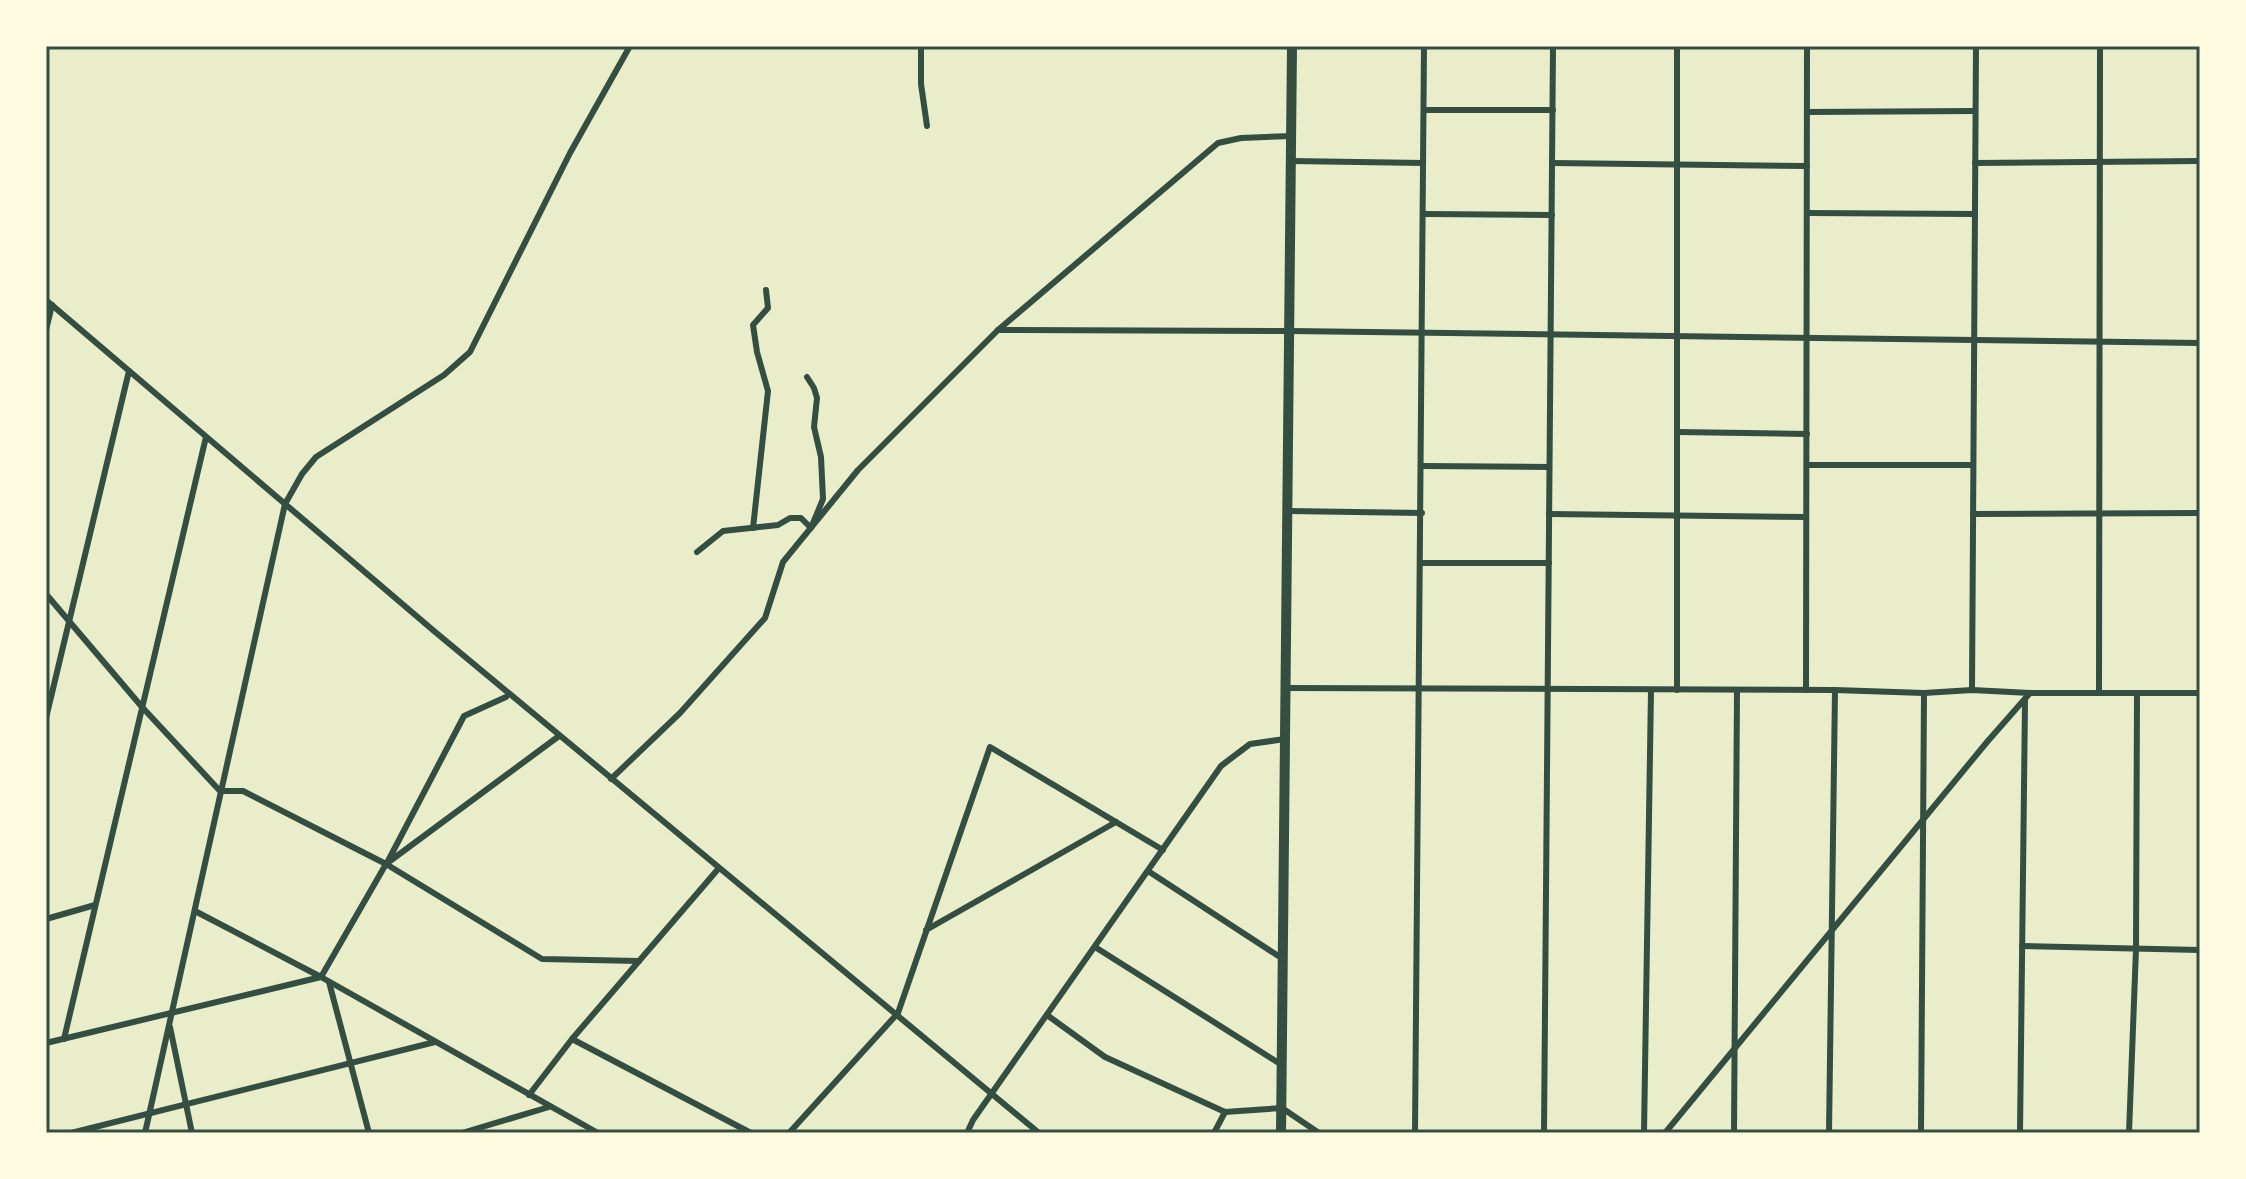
<svg xmlns="http://www.w3.org/2000/svg" width="2246" height="1179" font-family="Arial,sans-serif">
<style>
.lines{fill:none;stroke-linecap:round;stroke-linejoin:round}
.minor{stroke:#344e41;stroke-width:6}
.primary{stroke:#344e41;stroke-width:10}
.neatline{fill:none;stroke:#344e41;stroke-width:3}
</style>
<rect width="100%" height="100%" fill="#e9edc9"/>
<g class="lines">
<g class="minor">
<polyline points="921,46 921,84 927,126"/>
<polyline points="1424,110 1553,110"/>
<polyline points="1807,112 1975,111"/>
<polyline points="1291,161 1423,163"/>
<polyline points="1552,163 1807,166"/>
<polyline points="1975,163 2200,161"/>
<polyline points="1807,213 1975,214"/>
<polyline points="1423,214 1552,215"/>
<polyline points="46,300 434,631 1039,1133"/>
<polyline points="46,330 52,305"/>
<polyline points="998,330 1290,331 2200,343"/>
<polyline points="1677,432 1807,434"/>
<polyline points="1807,465 1973,465"/>
<polyline points="1422,466 1549,467"/>
<polyline points="1288,511 1422,513"/>
<polyline points="1549,514 1806,517"/>
<polyline points="1973,514 2200,513"/>
<polyline points="753,528 768,391 757,352 753,325 768,308 766,290"/>
<polyline points="697,552 723,531 778,525 790,518 801,518 811,528 823,499 821,457 814,427 817,398 814,388 807,377"/>
<polyline points="1422,563 1549,563"/>
<polyline points="46,594 142,707 220,791 243,791 386,864"/>
<polyline points="1286,688 1835,690 1924,693 1972,690 2030,693 2200,693"/>
<polyline points="1677,690 1677,46"/>
<polyline points="1806,690 1807,46"/>
<polyline points="1972,690 1976,46"/>
<polyline points="2099,693 2100,46"/>
<polyline points="46,718 129,371"/>
<polyline points="611,779 680,713 765,618 783,562 858,470 998,330 1218,143 1241,138 1292,136"/>
<polyline points="388,861 464,716 506,697"/>
<polyline points="386,864 559,736"/>
<polyline points="1148,871 1283,959"/>
<polyline points="195,911 321,977 386,864 542,959 639,961"/>
<polyline points="46,919 95,905"/>
<polyline points="926,930 1116,822"/>
<polyline points="2022,946 2200,950"/>
<polyline points="1095,947 1282,1065"/>
<polyline points="329,982 369,1133"/>
<polyline points="1047,1015 1105,1057 1225,1112 1282,1108 1319,1133"/>
<polyline points="170,1027 192,1133"/>
<polyline points="64,1039 206,437"/>
<polyline points="572,1039 751,1133"/>
<polyline points="46,1043 321,977 598,1133"/>
<polyline points="529,1095 572,1039 719,868"/>
<polyline points="71,1133 435,1042"/>
<polyline points="145,1133 285,504 302,474 316,457 444,375 470,352 570,153 630,46"/>
<polyline points="462,1133 549,1107"/>
<polyline points="789,1133 898,1013 990,747 1163,850"/>
<polyline points="967,1133 973,1120 1221,766 1250,744 1285,739"/>
<polyline points="1214,1133 1225,1112"/>
<polyline points="1415,1133 1424,46"/>
<polyline points="1544,1133 1553,46"/>
<polyline points="1644,1133 1651,690"/>
<polyline points="1665,1133 1987,742 2030,693"/>
<polyline points="1734,1133 1737,690"/>
<polyline points="1829,1133 1835,690"/>
<polyline points="1921,1133 1924,693"/>
<polyline points="2020,1133 2025,701"/>
<polyline points="2129,1133 2136,949 2137,694"/>
</g>
<polyline class="primary" points="1281,1133 1292,46"/>
</g>
<rect width="2246" height="1179" fill="none" stroke="#fefae0" stroke-width="96"/>
<rect x="48" y="48" width="2150" height="1083" class="neatline"/>
</svg>
